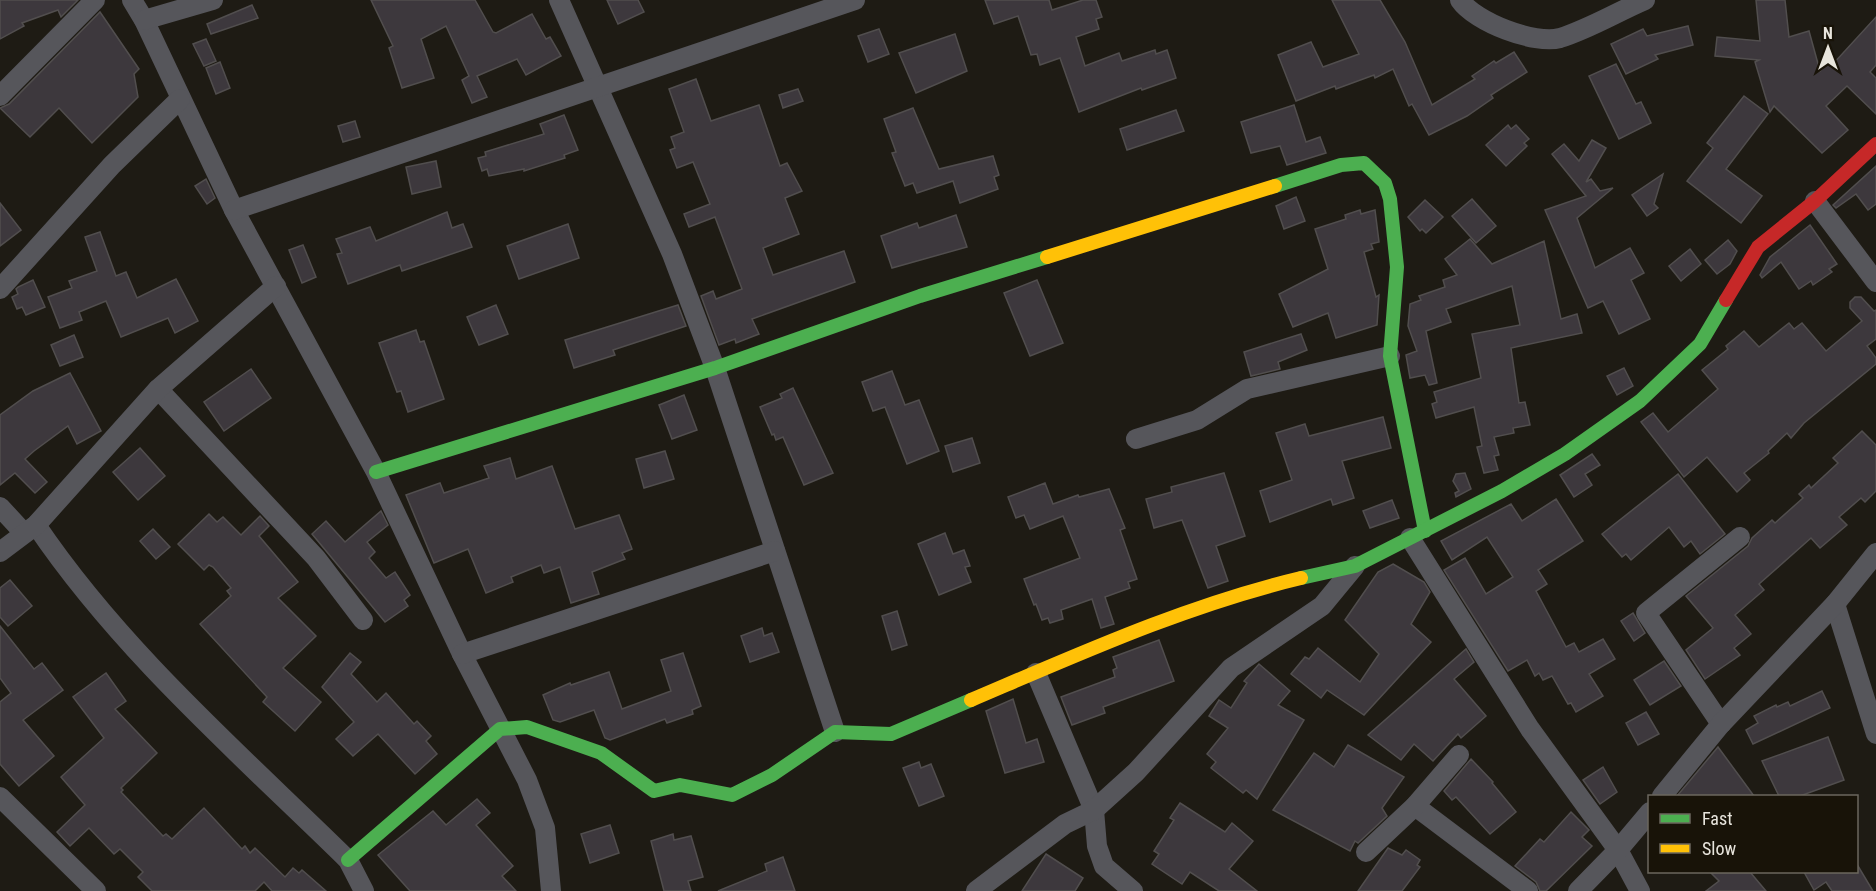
<svg xmlns="http://www.w3.org/2000/svg" width="1876" height="891" font-family="'Roboto Condensed',sans-serif">
<style>
.building{fill:#3d383d;stroke:#514e4e;stroke-width:1.5}
.lines{fill:none;stroke-linecap:round;stroke-linejoin:round}
.street{stroke:#56565b;stroke-width:20}
.fast{stroke:#4caf50;stroke-width:14}
.slow{stroke:#ffc107;stroke-width:14}
.jam{stroke:#c62828;stroke-width:14}
</style>
<rect width="100%" height="100%" fill="#1e1b14"/>
<g class="building">
<polygon points="0,0 78,0 61,17 58,10 22,23 24,26 0,39"/>
<polygon points="371,0 475,0 493,32 496,33 532,14 546,39 550,37 561,56 526,75 517,59 477,76 487,97 472,103 462,80 469,76 446,26 421,39 434,78 402,88 389,48 393,46"/>
<polygon points="607,0 638,0 644,12 618,24"/>
<polygon points="985,0 1049,0 1052,10 1083,0 1096,0 1102,17 1096,19 1099,29 1076,37 1085,66 1119,53 1122,61 1155,50 1156,54 1167,50 1176,78 1142,90 1141,88 1079,112 1060,58 1040,65 1037,54 1031,55 1018,16 994,24"/>
<polygon points="1332,0 1380,0 1405,42 1432,105 1475,79 1472,76 1494,61 1496,63 1514,52 1527,72 1491,95 1493,98 1467,116 1429,135 1412,104 1409,106 1393,69 1375,78 1374,75 1336,89 1335,86 1296,101 1278,55 1311,42 1323,67 1359,54"/>
<polygon points="1756,0 1785,0 1789,37 1809,31 1820,71 1830,61 1833,64 1876,17 1876,65 1870,72 1876,78 1876,114 1847,86 1826,106 1848,130 1822,153 1774,106 1770,112 1755,62 1759,60 1715,56 1717,37 1760,41"/>
<polygon points="252,5 258,18 211,34 207,24"/>
<polygon points="100,12 139,69 134,74 138,97 92,143 59,108 30,137 0,108 9,104"/>
<polygon points="1688,26 1693,45 1655,55 1658,59 1626,74 1611,44 1643,29 1647,36"/>
<polygon points="879,29 889,54 868,62 858,36"/>
<polygon points="955,34 967,71 916,93 899,53"/>
<polygon points="206,39 216,61 204,66 193,44"/>
<polygon points="220,62 230,88 216,94 206,68"/>
<polygon points="1616,64 1636,104 1641,102 1651,123 1619,139 1589,76"/>
<polygon points="696,79 711,121 759,105 780,166 787,163 802,191 785,198 799,234 763,248 773,275 844,251 855,282 752,319 759,334 736,343 735,339 719,345 701,296 713,291 716,299 742,289 715,217 689,227 684,214 710,204 693,162 677,168 670,150 675,148 671,137 684,132 669,89"/>
<polygon points="798,89 803,101 783,108 779,95"/>
<polygon points="1744,96 1768,114 1726,169 1762,196 1741,223 1687,181 1713,148 1707,143"/>
<polygon points="1294,105 1306,142 1320,137 1326,153 1287,165 1280,146 1251,153 1241,122"/>
<polygon points="913,108 939,169 993,156 999,175 994,177 998,189 960,203 953,181 917,193 913,183 905,186 892,153 896,152 884,119"/>
<polygon points="1176,110 1184,131 1127,150 1120,129"/>
<polygon points="564,115 578,150 564,155 565,158 524,171 524,169 489,176 487,169 482,171 478,158 486,156 485,152 544,134 540,124"/>
<polygon points="355,121 360,137 343,142 338,126"/>
<polygon points="1508,125 1511,129 1516,125 1529,139 1524,143 1527,146 1506,166 1486,145"/>
<polygon points="1592,140 1606,148 1586,182 1591,179 1600,191 1613,188 1577,218 1595,268 1630,248 1644,273 1631,280 1650,319 1619,334 1603,301 1588,308 1545,210 1586,196 1552,154 1564,144 1579,161"/>
<polygon points="436,161 441,187 412,194 406,167"/>
<polygon points="1876,166 1876,204 1868,210 1856,194 1836,208 1833,205"/>
<polygon points="1663,174 1654,204 1658,208 1647,216 1632,195"/>
<polygon points="206,179 215,198 207,204 195,186"/>
<polygon points="1296,197 1305,221 1284,229 1276,206"/>
<polygon points="1472,199 1496,226 1476,243 1452,216"/>
<polygon points="1425,200 1443,217 1426,233 1422,229 1420,231 1408,217"/>
<polygon points="0,203 21,230 0,246"/>
<polygon points="1360,210 1361,214 1375,210 1379,242 1371,244 1373,249 1364,252 1376,297 1379,295 1377,325 1336,338 1328,313 1293,327 1279,294 1328,269 1315,229 1346,219 1345,215"/>
<polygon points="447,212 452,228 463,224 472,247 402,271 400,265 348,284 337,254 342,253 336,239 370,227 376,241"/>
<polygon points="956,215 967,247 892,268 881,236 917,223 919,228"/>
<polygon points="568,224 579,258 519,279 507,246"/>
<polygon points="1810,225 1837,264 1829,269 1832,272 1813,285 1811,281 1799,289 1781,262 1762,278 1760,275 1770,257"/>
<polygon points="100,232 116,276 126,272 137,298 176,279 198,321 175,333 168,318 121,337 106,301 79,312 82,320 60,328 48,297 72,288 69,281 97,271 85,237"/>
<polygon points="1470,239 1492,264 1544,241 1561,319 1577,314 1582,333 1511,348 1519,403 1525,402 1530,425 1513,428 1514,433 1494,437 1499,455 1494,456 1498,470 1484,473 1477,447 1482,446 1474,407 1436,418 1432,404 1437,402 1434,392 1481,378 1472,334 1520,325 1512,286 1446,309 1451,322 1426,331 1437,383 1429,385 1425,375 1410,378 1406,355 1417,351 1408,326 1410,304 1421,300 1419,296 1445,287 1443,280 1457,275 1445,259"/>
<polygon points="1728,240 1737,251 1730,264 1717,274 1705,260"/>
<polygon points="303,245 316,277 302,283 289,250"/>
<polygon points="1690,249 1701,264 1681,281 1669,266"/>
<polygon points="33,280 45,307 26,315 22,307 17,309 12,297 18,294 16,289 18,287"/>
<polygon points="1037,280 1063,343 1030,356 1004,293"/>
<polygon points="1855,297 1861,297 1874,311 1876,310 1876,339 1867,346 1876,358 1876,364 1804,423 1791,438 1787,433 1768,451 1769,453 1744,473 1750,480 1737,492 1707,457 1684,477 1641,422 1653,413 1668,432 1718,389 1702,370 1728,349 1726,346 1744,331 1759,347 1789,323 1794,329 1802,323 1826,351 1862,321 1850,308 1850,302"/>
<polygon points="496,305 508,334 479,345 467,317"/>
<polygon points="678,305 686,326 613,350 615,355 574,368 565,340"/>
<polygon points="416,330 420,342 424,341 444,399 408,412 401,391 397,392 379,343"/>
<polygon points="1301,334 1307,350 1278,362 1280,369 1251,376 1244,352"/>
<polygon points="74,335 83,357 60,366 51,345"/>
<polygon points="1624,368 1633,386 1617,395 1607,376"/>
<polygon points="251,369 271,398 224,431 204,402"/>
<polygon points="892,371 905,405 919,400 939,451 907,464 885,407 873,411 862,382"/>
<polygon points="70,373 101,431 77,444 68,426 34,451 25,459 47,482 35,493 15,473 0,485 0,415 33,391"/>
<polygon points="793,388 833,473 804,485 783,437 776,440 774,434 772,435 760,407 782,398 780,394"/>
<polygon points="684,395 697,430 672,439 659,405"/>
<polygon points="1383,417 1391,448 1342,461 1354,498 1333,505 1331,499 1270,522 1260,491 1292,480 1276,433 1305,424 1309,436"/>
<polygon points="1862,431 1876,445 1876,491 1865,502 1861,498 1839,517 1847,525 1820,548 1811,538 1759,584 1764,590 1735,615 1751,634 1734,648 1740,655 1705,679 1686,650 1713,628 1686,596 1748,546 1752,538 1772,520 1775,523 1803,498 1799,494 1809,485 1811,488 1838,463 1833,458"/>
<polygon points="972,438 980,463 953,472 945,446"/>
<polygon points="140,448 165,476 138,500 113,472"/>
<polygon points="665,451 674,479 644,488 636,459"/>
<polygon points="1592,454 1600,465 1585,474 1592,485 1574,497 1560,475"/>
<polygon points="510,458 516,479 552,466 575,529 619,515 632,549 622,553 625,559 592,572 599,594 571,603 560,567 544,573 541,565 511,577 513,582 486,593 468,549 434,563 406,495 440,483 444,493 489,478 484,466"/>
<polygon points="1224,473 1245,536 1216,546 1228,581 1208,588 1182,520 1154,528 1146,499 1172,492 1171,487"/>
<polygon points="1465,473 1471,489 1456,497 1455,493 1459,491 1453,481 1456,474"/>
<polygon points="1678,474 1725,534 1700,554 1691,541 1684,547 1669,527 1631,560 1626,554 1622,557 1602,534"/>
<polygon points="1045,483 1053,504 1078,495 1079,497 1109,489 1125,528 1120,530 1137,579 1128,582 1130,588 1105,597 1114,624 1101,628 1092,599 1061,610 1063,619 1050,623 1048,618 1042,620 1036,604 1034,605 1024,579 1080,558 1063,516 1030,529 1024,515 1016,518 1008,497"/>
<polygon points="1556,499 1583,541 1538,570 1547,584 1536,591 1566,647 1574,643 1579,652 1603,639 1615,659 1589,674 1603,696 1576,712 1571,703 1568,704 1552,676 1543,680 1539,673 1535,676 1527,660 1508,671 1444,570 1465,558 1486,594 1513,577 1487,537 1452,560 1441,541 1511,504 1522,521"/>
<polygon points="1392,500 1399,518 1370,528 1363,511"/>
<polygon points="381,511 388,525 367,542 375,552 369,558 386,578 395,572 410,595 404,600 408,606 385,622 312,534 326,521 345,542"/>
<polygon points="209,514 217,522 223,517 241,535 260,516 269,526 259,536 298,582 278,598 316,636 283,668 321,702 295,731 263,702 267,697 200,624 231,596 227,591 231,588 213,567 209,565 204,570 178,544"/>
<polygon points="153,529 170,547 156,559 140,541"/>
<polygon points="945,533 953,554 964,550 970,566 965,567 971,582 939,595 918,544"/>
<polygon points="1393,564 1424,582 1430,592 1411,624 1431,642 1364,715 1327,690 1321,698 1291,674 1305,657 1309,659 1318,648 1360,682 1379,654 1345,620 1378,572"/>
<polygon points="10,580 32,606 8,626 0,617 0,588"/>
<polygon points="897,611 907,645 892,650 882,616"/>
<polygon points="1633,613 1645,633 1634,641 1621,621"/>
<polygon points="0,626 34,669 42,663 63,690 23,720 54,756 19,786 0,764 0,702 11,693 0,678"/>
<polygon points="762,628 764,636 772,633 779,652 750,662 741,636"/>
<polygon points="1159,640 1174,681 1103,707 1105,713 1072,725 1061,697 1115,677 1113,670 1117,668 1113,657"/>
<polygon points="1466,649 1474,662 1454,679 1486,716 1461,738 1458,734 1433,761 1414,744 1401,760 1368,735"/>
<polygon points="350,653 361,662 351,674 377,702 386,693 414,724 417,721 431,736 426,741 437,754 415,774 378,734 353,756 336,739 354,722 322,687"/>
<polygon points="683,653 701,706 692,710 693,714 667,723 665,719 610,740 605,738 594,710 560,722 553,720 543,695 570,683 571,685 609,672 622,709 671,691 661,660"/>
<polygon points="1664,661 1681,686 1650,705 1634,680"/>
<polygon points="1259,664 1290,691 1278,705 1304,720 1257,799 1246,790 1243,793 1211,768 1216,762 1207,754 1228,728 1209,716 1219,700 1231,708 1247,683 1244,681"/>
<polygon points="106,673 126,701 115,709 157,753 121,788 123,790 121,792 163,836 166,834 172,839 204,808 242,849 245,846 250,853 255,848 285,877 293,868 299,873 302,870 326,891 272,891 264,882 255,891 152,891 138,877 143,872 120,849 114,854 89,828 70,846 57,832 85,805 61,777 104,738 73,697"/>
<polygon points="1822,691 1830,708 1753,744 1746,730 1758,723 1754,716 1776,705 1777,707 1788,702 1790,706"/>
<polygon points="1013,699 1026,743 1037,739 1044,762 1005,773 986,711"/>
<polygon points="1646,712 1659,734 1638,745 1626,723"/>
<polygon points="1828,737 1844,780 1800,796 1779,796 1762,761"/>
<polygon points="1348,745 1404,777 1382,808 1387,816 1358,843 1355,841 1350,851 1273,810 1314,753 1334,767"/>
<polygon points="1718,747 1754,796 1677,796"/>
<polygon points="1471,759 1493,782 1492,783 1516,812 1490,834 1456,797 1452,800 1444,791"/>
<polygon points="919,762 921,768 931,764 944,796 919,806 903,768"/>
<polygon points="1603,767 1617,792 1600,804 1583,780"/>
<polygon points="477,799 490,813 476,825 513,866 502,876 516,891 410,891 378,855 433,811 446,825"/>
<polygon points="1180,803 1225,832 1232,823 1253,841 1229,869 1257,891 1219,891 1190,872 1182,884 1152,864 1159,854 1154,851 1174,820 1170,818"/>
<polygon points="1571,812 1589,830 1582,837 1592,846 1546,891 1540,891 1536,882 1515,866 1540,839 1544,842"/>
<polygon points="610,825 619,853 590,863 581,834"/>
<polygon points="673,834 674,840 691,836 703,877 688,881 691,891 664,891 651,841"/>
<polygon points="1388,848 1402,855 1406,850 1420,860 1417,865 1420,867 1402,891 1358,891"/>
<polygon points="1046,854 1083,878 1075,891 1022,891"/>
<polygon points="783,857 795,891 718,891 767,871 765,864"/>
<polygon points="1858,866 1873,891 1832,891 1826,882 1814,890 1804,872 1857,872"/>
<polygon points="1710,872 1750,872 1766,891 1706,891 1719,881"/>
</g>
<g class="lines">
<g class="street">
<polyline points="132,0 144,20 234,210 376,472 462,654 527,780 545,828 551,891"/>
<polyline points="559,0 672,254 715,368 835,732"/>
<path d="M1460,0C1475,22 1535,45 1560,38C1589,29 1617,12 1645,0"/>
<polyline points="144,20 213,0"/>
<polyline points="0,96 95,0"/>
<polyline points="1815,201 1876,282"/>
<polyline points="234,210 855,0"/>
<polyline points="0,289 112,165 180,99"/>
<polyline points="158,389 316,558 363,620"/>
<polyline points="1136,439 1197,420 1247,389 1390,356"/>
<polyline points="0,507 24,533"/>
<path d="M36,525C121,651 240,754 348,860L364,891"/>
<polyline points="1410,538 1530,729 1618,850 1640,891"/>
<polyline points="0,552 36,525 158,389 276,286"/>
<polyline points="1835,604 1876,734"/>
<polyline points="462,654 775,551"/>
<polyline points="1036,673 1094,810 1097,846 1104,866 1133,891"/>
<polyline points="1721,724 1646,613 1740,537"/>
<polyline points="1662,796 1721,724 1835,604 1876,553"/>
<polyline points="0,797 96,891"/>
<polyline points="1415,806 1528,891"/>
<polyline points="1366,852 1415,806 1459,755"/>
<polyline points="976,891 1065,824 1094,810 1136,772 1231,668 1322,606 1355,566"/>
<polyline points="1578,891 1618,850 1650,812"/>
</g>
<g class="fast">
<polyline points="1275,186 1341,165 1364,163 1385,183 1390,199 1397,267 1390,356 1425,531"/>
<polyline points="376,472 715,368 920,296 1047,257"/>
<polyline points="1301,578 1355,566 1502,491 1565,454 1640,401 1700,344 1726,300"/>
<polyline points="348,860 500,729 527,727 601,753 654,791 680,785 732,795 772,775 835,732 891,734 971,700"/>
</g>
<g class="slow">
<polyline points="1047,257 1275,186"/>
<path d="M971,700C1079,654 1187,605 1301,578"/>
</g>
<polyline class="jam" points="1726,300 1758,247 1815,201 1876,144"/>
</g>
<rect x="1648" y="795" width="210" height="78" fill="#181308" stroke="#6b675d" stroke-width="1.5"/>
<rect x="1660" y="814" width="30" height="9" fill="#4caf50" stroke="#6b675d" stroke-width="1.5"/>
<text x="1702" y="825" font-size="18" fill="#e8e5dd">Fast</text>
<rect x="1660" y="844" width="30" height="9" fill="#ffc107" stroke="#6b675d" stroke-width="1.5"/>
<text x="1702" y="855" font-size="18" fill="#e8e5dd">Slow</text>
<g transform="translate(1828 48)" stroke="#181308" stroke-width="4.5" paint-order="stroke">
<path d="M0-4.5L10 22L0 15L-10 22Z" fill="#e8e5dd"/>
<text y="-9" font-size="16" font-weight="bold" text-anchor="middle" fill="#e8e5dd">N</text>
</g>
</svg>
